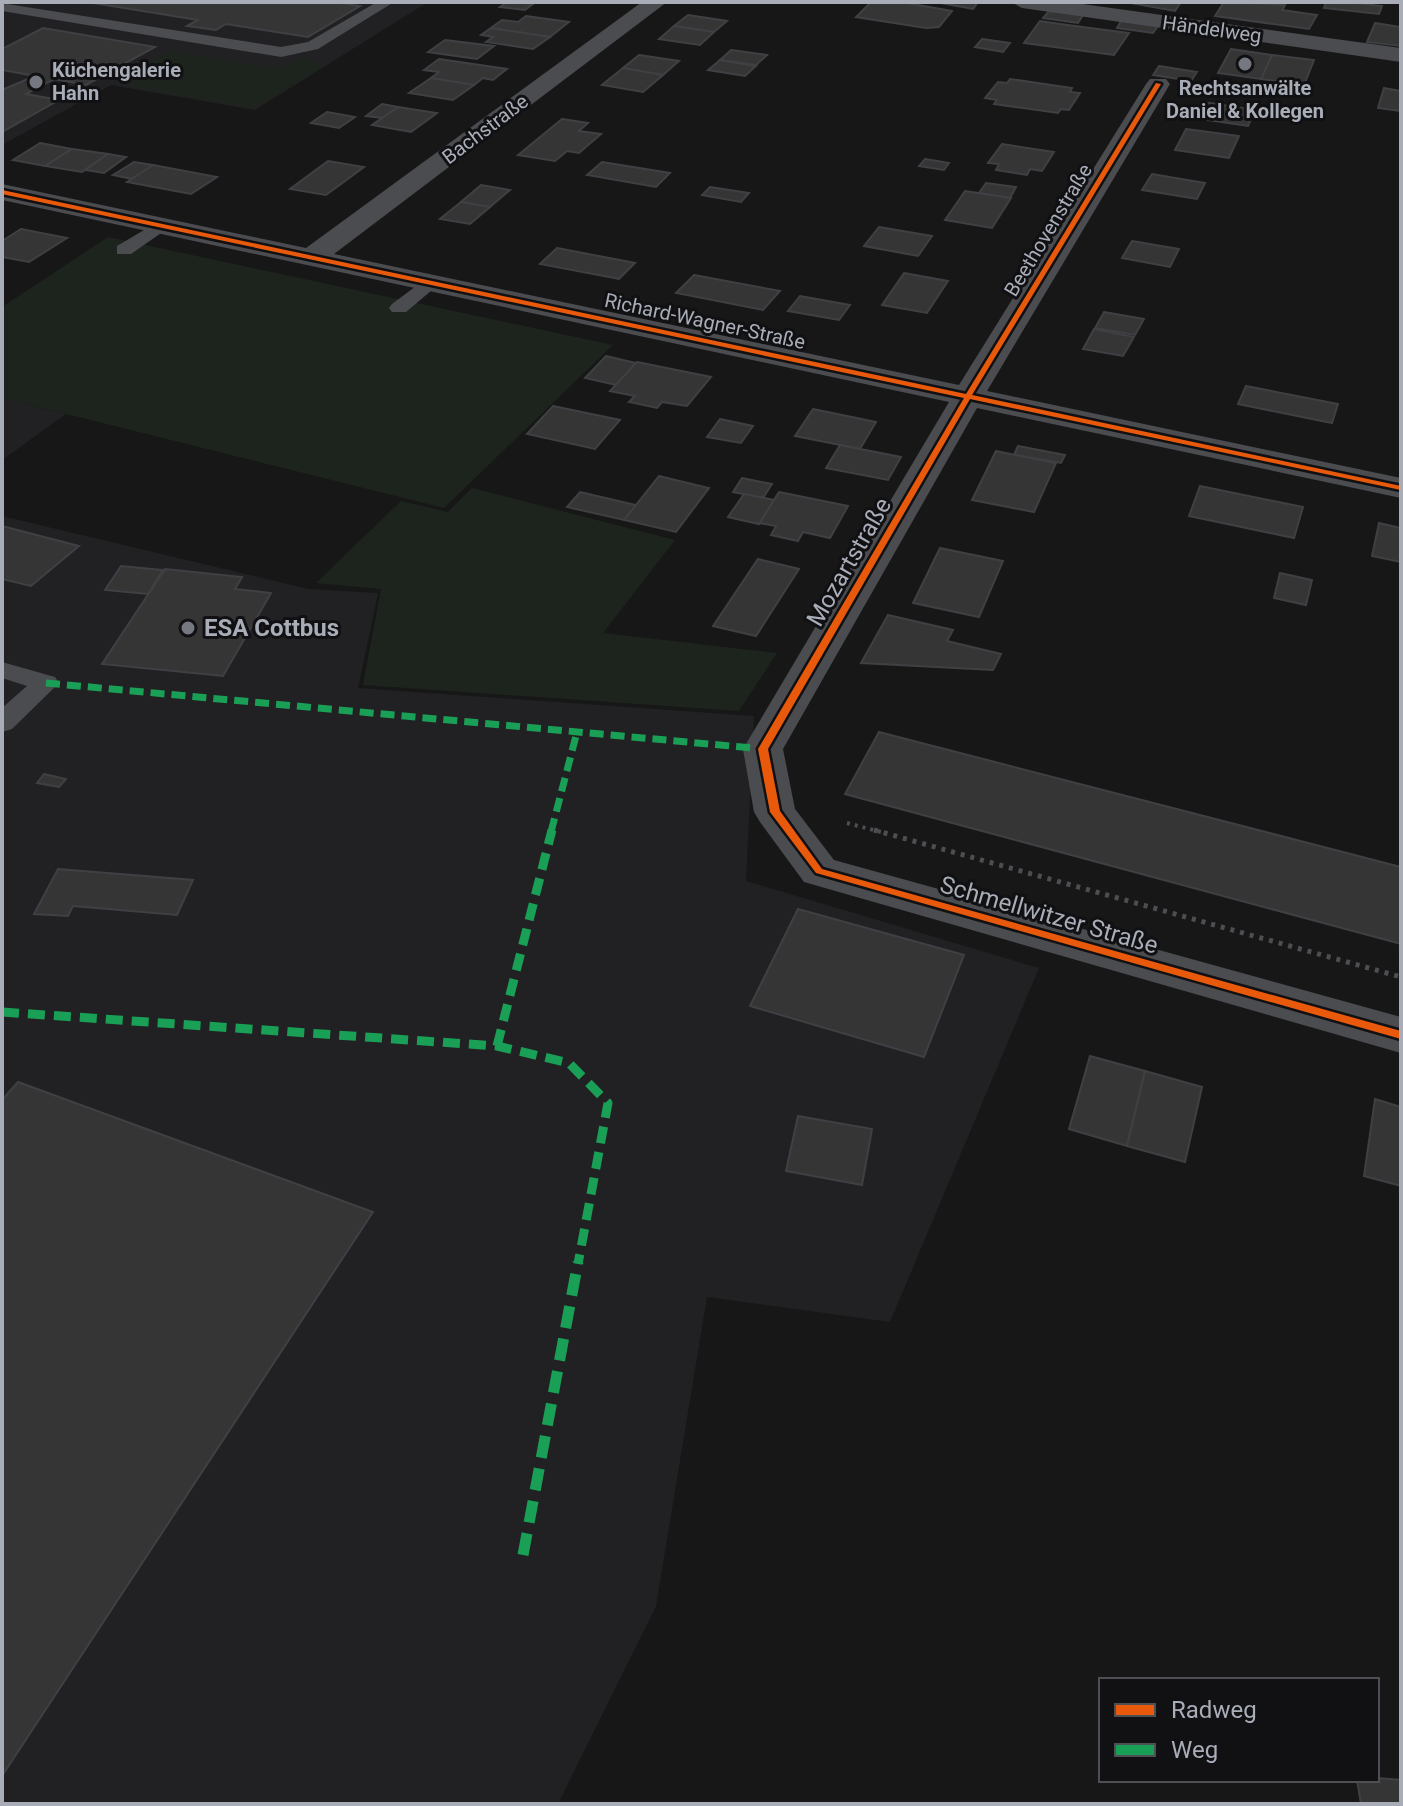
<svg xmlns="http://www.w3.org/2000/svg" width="1403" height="1806" font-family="Roboto,sans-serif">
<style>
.built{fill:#212123}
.green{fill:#1d241e}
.building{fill:#353536;stroke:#3f4043;stroke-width:2}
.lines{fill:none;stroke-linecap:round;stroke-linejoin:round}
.path-far1{stroke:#4d4e52;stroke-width:4;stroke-dasharray:3 5;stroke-linecap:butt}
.path{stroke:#4d4e52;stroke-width:5;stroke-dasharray:4 6;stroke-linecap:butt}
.lane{fill:#4b4c50;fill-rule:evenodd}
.street{fill:#4b4c50;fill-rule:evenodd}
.quiet-far2{stroke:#1a9f57;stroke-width:7;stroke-dasharray:14 7;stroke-linecap:butt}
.quiet-far1{stroke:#1a9f57;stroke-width:9;stroke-dasharray:17 9;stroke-linecap:butt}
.quiet{stroke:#1a9f57;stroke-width:11;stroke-dasharray:22 11;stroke-linecap:butt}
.cycleway-casing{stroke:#111113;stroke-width:5}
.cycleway{fill:#e8590c;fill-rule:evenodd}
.poi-dot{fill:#757880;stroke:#111113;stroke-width:3}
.labels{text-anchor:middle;stroke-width:6;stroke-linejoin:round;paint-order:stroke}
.far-street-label{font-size:20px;fill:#a8adb8;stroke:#111113}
.far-poi-label{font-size:20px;font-weight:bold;fill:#a8adb8;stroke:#111113;text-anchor:start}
.street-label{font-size:24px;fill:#a8adb8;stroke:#111113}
.poi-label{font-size:24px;font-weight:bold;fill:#a8adb8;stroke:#111113;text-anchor:start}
</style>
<rect width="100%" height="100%" fill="#171717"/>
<g class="built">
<polygon points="2,2 428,2 255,110 111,85 2,145"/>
<polygon points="2,398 66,414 2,460"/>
<polygon points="2,516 308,589 378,593 358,688 754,716 746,881 1039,968 890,1322 707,1297 656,1606 558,1804 2,1804"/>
</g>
<g class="green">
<polygon points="170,51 280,69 302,57 322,67 255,109 113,83"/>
<polygon points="108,237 613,345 444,508 2,398 2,307"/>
<polygon points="472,488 675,540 603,633 777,653 739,711 363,685 381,589 316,583 401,501 448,512"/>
</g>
<g class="building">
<polygon points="87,2 334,2 360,6 308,37 226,24 216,30 187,26 198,20"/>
<polygon points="507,2 518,2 533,4 525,10 500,7"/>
<polygon points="871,2 901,2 952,11 939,27 926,28 856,17"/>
<polygon points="935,2 978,2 973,9"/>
<polygon points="1125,2 1181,2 1175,11"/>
<polygon points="1224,2 1285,5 1282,10 1317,15 1309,29 1215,16"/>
<polygon points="1326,2 1347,2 1382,6 1379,14 1324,8"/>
<polygon points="1049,11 1083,15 1078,23 1043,18"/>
<polygon points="688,15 727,21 714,32 674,26"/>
<polygon points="526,16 569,22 550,37 491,28 502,20 518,22"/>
<polygon points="1040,21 1060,24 1129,33 1114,55 1024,43"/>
<polygon points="1121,21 1158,26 1153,33 1117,28"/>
<polygon points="1375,23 1401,27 1401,46 1367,42"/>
<polygon points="674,26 714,32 700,45 659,39"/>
<polygon points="43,28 155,47 86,85 54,79 26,94 59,100 2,132 2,90 35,76 2,70 2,49"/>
<polygon points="491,28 550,37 533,49 486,42 493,37 481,35"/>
<polygon points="982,39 1010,43 1003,52 975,47"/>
<polygon points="445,40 494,46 477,59 428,52"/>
<polygon points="1231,49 1272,55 1261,79 1218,73"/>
<polygon points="731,50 767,55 756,65 720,60"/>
<polygon points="639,55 679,61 663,75 623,68"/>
<polygon points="1272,55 1314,60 1304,85 1261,79"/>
<polygon points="439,59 507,69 493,80 483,78 474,85 431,78 439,72 424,70"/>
<polygon points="720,60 756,66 745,76 708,70"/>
<polygon points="1159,66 1197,72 1191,81 1153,75"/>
<polygon points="623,68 663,75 643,92 602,85"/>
<polygon points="431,78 474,85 453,100 409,93"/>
<polygon points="1010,79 1072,88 1070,92 1080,93 1069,110 1061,109 1058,113 994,104 997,100 985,98 998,82 1007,83"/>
<polygon points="1384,88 1401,91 1401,111 1378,108"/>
<polygon points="1203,102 1255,110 1248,126 1194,118"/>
<polygon points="382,104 398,107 382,118 366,116"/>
<polygon points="398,107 437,113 411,132 372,125"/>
<polygon points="327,112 355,117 339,128 311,123"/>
<polygon points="562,119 588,123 579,131 601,134 579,153 567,151 555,161 518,155"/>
<polygon points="1186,129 1239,136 1229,158 1175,150"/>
<polygon points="40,143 72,149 45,166 13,160"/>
<polygon points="1002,144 1054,152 1042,171 1030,169 1027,175 996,170 999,164 988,163"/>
<polygon points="72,149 108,154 82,172 45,166"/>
<polygon points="108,154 126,157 104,173 85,170"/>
<polygon points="925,159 949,163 944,170 919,166"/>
<polygon points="328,161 364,167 326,195 290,189"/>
<polygon points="134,162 153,165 132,179 113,175"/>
<polygon points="602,162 670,173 656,187 587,175"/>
<polygon points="153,165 217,177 191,194 127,182"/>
<polygon points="1152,174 1205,183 1197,199 1142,190"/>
<polygon points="986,183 1016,187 1010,198 979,193"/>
<polygon points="481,185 510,190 490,207 461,202"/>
<polygon points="710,187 749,193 741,202 702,195"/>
<polygon points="965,191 1011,198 992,228 945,220"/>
<polygon points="461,202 490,207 470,224 440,219"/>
<polygon points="879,227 932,236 918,256 864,246"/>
<polygon points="21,229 67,238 29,262 2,257 2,241"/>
<polygon points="1132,241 1179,249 1170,267 1122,258"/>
<polygon points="557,248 635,263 619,279 540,264"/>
<polygon points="904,273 948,281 927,313 882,305"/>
<polygon points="694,275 780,291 763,310 676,293"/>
<polygon points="800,296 850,305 839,320 788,311"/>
<polygon points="1104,312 1144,319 1135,335 1095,328"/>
<polygon points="1094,329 1134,337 1123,356 1083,349"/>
<polygon points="606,356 636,363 616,385 585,378"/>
<polygon points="637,362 711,377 687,406 662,402 657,408 629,402 635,396 610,391"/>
<polygon points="1246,386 1338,404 1332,423 1238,404"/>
<polygon points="553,406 620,420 595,449 527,434"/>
<polygon points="813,409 876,422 860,449 795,436"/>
<polygon points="720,419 753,426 741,443 707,437"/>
<polygon points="840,445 901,457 888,480 826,468"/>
<polygon points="1018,446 1065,455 1061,463 1014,455"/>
<polygon points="996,451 1056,463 1034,512 972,500"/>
<polygon points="659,476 709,488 676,532 624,520"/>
<polygon points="742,478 772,484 763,498 733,492"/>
<polygon points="1200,486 1303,507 1294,538 1189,516"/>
<polygon points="580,492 636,505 624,520 567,507"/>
<polygon points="779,492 848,506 830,538 803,532 798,541 771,535 776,526 759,523"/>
<polygon points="744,494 774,500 759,524 728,517"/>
<polygon points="1379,523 1401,528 1401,562 1372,556"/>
<polygon points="2,526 79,546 31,586 2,579"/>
<polygon points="940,548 1003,561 979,617 913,603"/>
<polygon points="758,559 799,569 756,636 713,626"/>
<polygon points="121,566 163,570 148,594 105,590"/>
<polygon points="165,569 242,577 235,589 271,593 223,676 102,664"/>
<polygon points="1280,573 1312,580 1306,605 1274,598"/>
<polygon points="888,615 953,630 947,641 1001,654 993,670 861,663"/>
<polygon points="879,732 1401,867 1401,944 845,794"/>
<polygon points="44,774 66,779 59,787 37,783"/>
<polygon points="58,869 193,880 177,915 73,906 68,916 34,914"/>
<polygon points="798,909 964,955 924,1057 750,1006"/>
<polygon points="1090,1056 1145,1071 1127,1146 1069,1129"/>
<polygon points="1145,1071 1202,1087 1185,1162 1127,1146"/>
<polygon points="18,1082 373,1212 2,1776 2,1100"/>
<polygon points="1375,1099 1401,1107 1401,1186 1364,1176"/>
<polygon points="798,1116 872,1129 862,1185 786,1171"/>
<polygon points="1377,1778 1401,1780 1401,1804 1361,1804 1357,1780"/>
</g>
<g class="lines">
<polyline class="path-far1" points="847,823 881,832"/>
<polyline class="path" points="874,830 1401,977"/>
<g class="lane">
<polygon points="377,2 394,2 318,49 281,57 2,11 2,5 7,4 281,47 308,42"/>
<polygon points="161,220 170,225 167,229 131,254 117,254 117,246"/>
<polygon points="431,275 438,277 441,281 438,285 406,312 392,312 389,308 392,304"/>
<polygon points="2,662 55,677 59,683 12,729 2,732 2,708 27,686 2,678"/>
</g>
<g class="street">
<polygon points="642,2 667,2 334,254 959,385 1146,84 1150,79 1166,79 1170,84 987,391 1401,478 1401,498 977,408 783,749 795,809 834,860 1401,1017 1401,1053 804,882 760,822 754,812 743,749 949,402 2,200 2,184 306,248"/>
<polygon points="1011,2 1068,2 1401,48 1401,62 1022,8"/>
</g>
<g class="quiet-far2">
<polyline points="46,683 763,749"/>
<polyline points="551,832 577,732"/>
</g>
<g class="quiet-far1">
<polyline points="2,1012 497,1046 569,1063 608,1103 578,1264"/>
<polyline points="497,1046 552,830"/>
</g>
<polyline class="quiet" points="523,1555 578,1262"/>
<defs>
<polygon id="cycleway" points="1156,83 1161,84 972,395 1401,486 1401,490 970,399 768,749 780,811 822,869 1401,1031 1401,1039 816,873 770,812 758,749 964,398 2,194 2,190 966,394"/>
</defs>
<use href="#cycleway" class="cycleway-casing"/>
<use href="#cycleway" class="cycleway"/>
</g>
<g class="poi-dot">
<circle cx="1245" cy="64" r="8"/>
<circle cx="36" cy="82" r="8"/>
<circle cx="188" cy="628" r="8"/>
</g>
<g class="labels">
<g class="far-street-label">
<text transform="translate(1212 29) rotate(8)" y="7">Händelweg</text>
<text transform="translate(485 129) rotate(-37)" y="7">Bachstraße</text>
<text transform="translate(1048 230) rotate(-59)" y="7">Beethovenstraße</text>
<text transform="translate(705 321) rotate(12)" y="7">Richard-Wagner-Straße</text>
</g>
<g class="far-poi-label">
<text x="52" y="77">Küchengalerie<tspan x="52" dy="23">Hahn</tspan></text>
<text x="1245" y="95" text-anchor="middle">Rechtsanwälte<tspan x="1245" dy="23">Daniel &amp; Kollegen</tspan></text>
</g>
<g class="street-label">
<text transform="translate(849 562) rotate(-60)" y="8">Mozartstraße</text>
<text transform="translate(1049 915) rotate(16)" y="8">Schmellwitzer Straße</text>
</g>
<g class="poi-label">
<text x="204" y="636">ESA Cottbus</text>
</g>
</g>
<rect width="1403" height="1806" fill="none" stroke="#a8adb8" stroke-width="8"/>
<rect x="1099" y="1678" width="280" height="104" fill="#111113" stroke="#4d4f55" stroke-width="2"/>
<rect x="1115" y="1704" width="40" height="12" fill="#e8590c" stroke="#4d4f55" stroke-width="2"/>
<text x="1171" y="1718" font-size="24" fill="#a8adb8">Radweg</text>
<rect x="1115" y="1744" width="40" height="12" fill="#1a9f57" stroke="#4d4f55" stroke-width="2"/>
<text x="1171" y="1758" font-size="24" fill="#a8adb8">Weg</text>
</svg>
